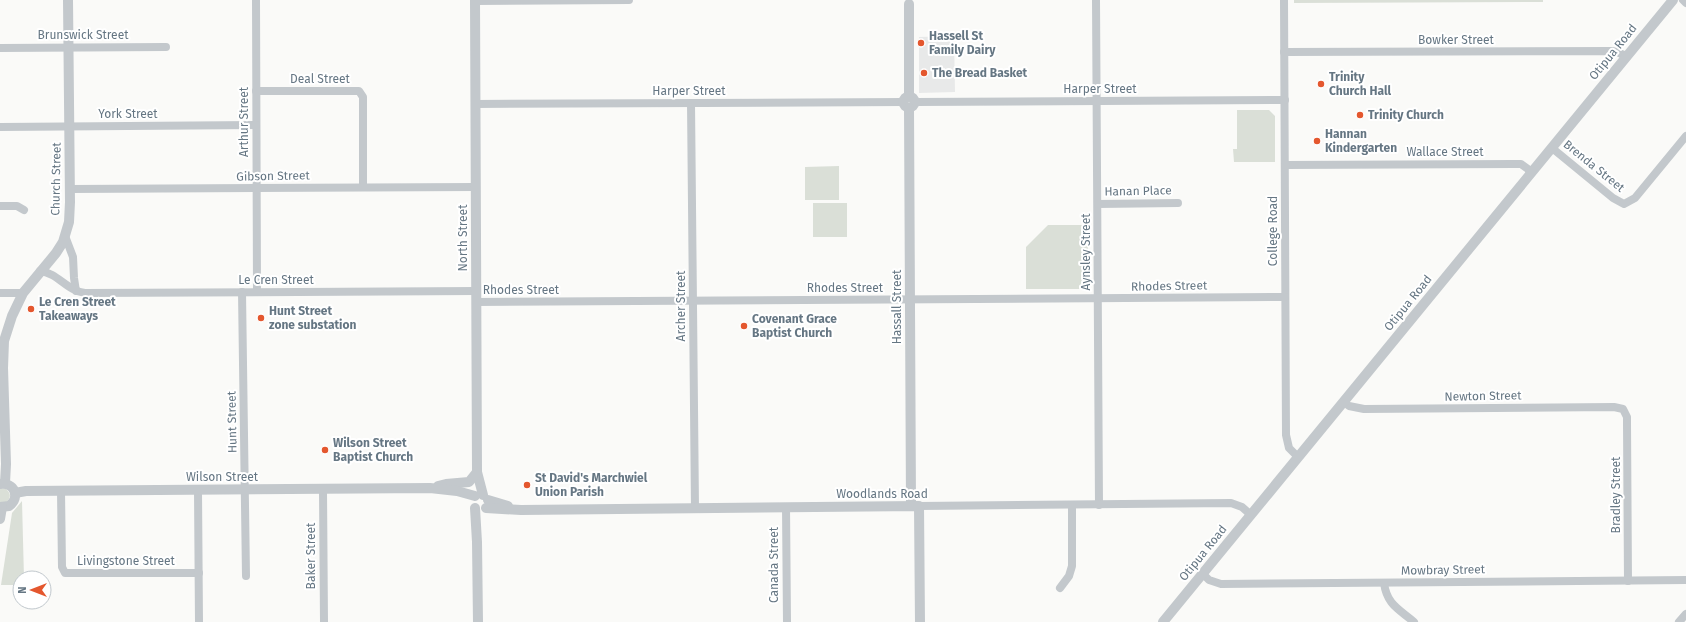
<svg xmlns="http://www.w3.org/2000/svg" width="1686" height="622" font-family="'Fira Sans',sans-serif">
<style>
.built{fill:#e8e9e9}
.green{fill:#dadfd7}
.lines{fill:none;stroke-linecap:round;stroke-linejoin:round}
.minor{stroke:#c3c8cc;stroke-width:8}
.tertiary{stroke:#c3c8cc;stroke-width:10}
.poi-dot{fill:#e4572e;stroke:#fff;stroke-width:1.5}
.labels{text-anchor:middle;stroke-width:4;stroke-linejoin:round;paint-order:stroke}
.street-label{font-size:12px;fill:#657683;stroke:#fff}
.poi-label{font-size:12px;font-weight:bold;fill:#657683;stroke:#fff;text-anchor:start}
</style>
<rect width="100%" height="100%" fill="#fafaf8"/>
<polygon class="built" points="954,36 955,92 919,93 919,37"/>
<g class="green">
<polygon points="1294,0 1543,0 1543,2 1294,3"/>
<polygon points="1237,110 1269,110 1275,116 1275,162 1234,162 1233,149 1237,149"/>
<polygon points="839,166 839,200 805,200 805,167"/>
<rect x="813" y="203" width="34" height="34"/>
<polygon points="1048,225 1088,225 1088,289 1026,289 1026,247"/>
<path d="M0,488L6,489C11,494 11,496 7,502L0,503Z"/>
<polygon points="22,501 24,578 20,578 20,585 1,585 12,513"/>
</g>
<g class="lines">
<g class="minor">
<polyline points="256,0 257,292"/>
<polyline points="1096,0 1099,505"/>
<polyline points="1284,0 1286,435 1289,448 1298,457"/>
<polyline points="1683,0 1686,3"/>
<polyline points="475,1 629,0"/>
<polyline points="0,48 166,47"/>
<polyline points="1284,52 1612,51 1617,52 1626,56"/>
<polyline points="256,91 359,91 363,97 363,187"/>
<polyline points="915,102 1285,100"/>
<polyline points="691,103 695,508"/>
<polyline points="475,104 904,102"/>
<polyline points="0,127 256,125"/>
<polyline points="1552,148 1613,198 1624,204 1635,198 1686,136"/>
<polyline points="1285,165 1514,164 1521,164 1532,172"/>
<polyline points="70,189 476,187"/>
<polyline points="1098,204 1178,203"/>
<polyline points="0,206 17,206 24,210"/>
<polyline points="65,236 73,257 74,278 76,291"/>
<path d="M40,271C58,273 67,291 85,293L476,291"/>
<polyline points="242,292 246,576"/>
<polyline points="0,293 23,293"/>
<polyline points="476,302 1285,297"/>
<polyline points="1344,402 1349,406 1364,409 1614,407 1623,409 1627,417 1627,423 1628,581"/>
<polyline points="323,490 324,622"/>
<polyline points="61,491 62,567 65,573 199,573"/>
<polyline points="198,491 199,622"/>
<polyline points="919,506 1231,503 1242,507 1251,515"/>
<polyline points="786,507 787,622"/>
<polyline points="1203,574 1209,580 1221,584 1686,580"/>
<path d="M1384,583C1387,605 1399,609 1414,622"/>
<polyline points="1060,588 1069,576 1072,566 1072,505"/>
<polyline points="1679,622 1686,614"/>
</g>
<g class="tertiary">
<polyline points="475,0 477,472 483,495"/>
<polyline points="909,4 909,97"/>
<circle cx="909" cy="102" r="5.5"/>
<polyline points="909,108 911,506"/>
<polyline points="5,483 6,464 3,368 4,341 12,316 23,293 56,253 63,242 69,222 70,202 68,0"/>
<path d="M0,484C14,482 21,497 9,506L0,507"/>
<polyline points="438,486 446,484 469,482 477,472"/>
<polyline points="15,493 26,491 430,488 457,491 475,496"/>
<polyline points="488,500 508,506"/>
<polyline points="475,508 477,542 478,622"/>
<polyline points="486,508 521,510 919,506 920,622"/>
<polyline points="0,519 2,507"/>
<polyline points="1163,622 1673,0"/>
</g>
</g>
<g class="poi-dot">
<circle cx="921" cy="43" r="4"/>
<circle cx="924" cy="73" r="4"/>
<circle cx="1321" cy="84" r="4"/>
<circle cx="1360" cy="115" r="4"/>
<circle cx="1317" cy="141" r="4"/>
<circle cx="31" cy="309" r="4"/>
<circle cx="261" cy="318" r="4"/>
<circle cx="744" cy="326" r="4"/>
<circle cx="325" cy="450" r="4"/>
<circle cx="527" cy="485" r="4"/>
</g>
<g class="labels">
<g class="street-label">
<text x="83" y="39">Brunswick Street</text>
<text x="1456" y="44">Bowker Street</text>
<text transform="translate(1613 52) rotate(-51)" y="4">Otipua Road</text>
<text x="320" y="83">Deal Street</text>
<text x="1100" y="93">Harper Street</text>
<text x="689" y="95">Harper Street</text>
<text x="128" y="118">York Street</text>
<text transform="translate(244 122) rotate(-90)" y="4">Arthur Street</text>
<text x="1445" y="156">Wallace Street</text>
<text transform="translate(1594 166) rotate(39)" y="4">Brenda Street</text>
<text transform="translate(273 176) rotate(-1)" y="4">Gibson Street</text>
<text transform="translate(56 179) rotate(-89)" y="4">Church Street</text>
<text transform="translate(1138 191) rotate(-1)" y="4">Hanan Place</text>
<text transform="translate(1273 231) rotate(-90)" y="4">College Road</text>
<text transform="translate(463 238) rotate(-90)" y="4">North Street</text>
<text transform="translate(1086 252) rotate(-90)" y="4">Aynsley Street</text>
<text x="276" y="284">Le Cren Street</text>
<text transform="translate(1169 286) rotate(-1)" y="4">Rhodes Street</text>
<text x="845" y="292">Rhodes Street</text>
<text x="521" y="294">Rhodes Street</text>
<text transform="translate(1408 303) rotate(-51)" y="4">Otipua Road</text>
<text transform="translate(681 306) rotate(-90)" y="4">Archer Street</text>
<text transform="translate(897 307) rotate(-90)" y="4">Hassall Street</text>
<text transform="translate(1483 396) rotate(-1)" y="4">Newton Street</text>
<text transform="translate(232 422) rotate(-91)" y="4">Hunt Street</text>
<text x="222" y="481">Wilson Street</text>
<text x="882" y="498">Woodlands Road</text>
<text transform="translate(1616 495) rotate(-90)" y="4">Bradley Street</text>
<text transform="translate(1203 553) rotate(-51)" y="4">Otipua Road</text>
<text transform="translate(311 556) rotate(-90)" y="4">Baker Street</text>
<text x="126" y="565">Livingstone Street</text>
<text transform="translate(774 565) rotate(-90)" y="4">Canada Street</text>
<text transform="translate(1443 570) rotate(-1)" y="4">Mowbray Street</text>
</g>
<g class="poi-label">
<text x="929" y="40">Hassell St<tspan x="929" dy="14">Family Dairy</tspan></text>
<text x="932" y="77">The Bread Basket</text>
<text x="1329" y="81">Trinity<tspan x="1329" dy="14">Church Hall</tspan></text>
<text x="1368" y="119">Trinity Church</text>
<text x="1325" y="138">Hannan<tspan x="1325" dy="14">Kindergarten</tspan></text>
<text x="39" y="306">Le Cren Street<tspan x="39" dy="14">Takeaways</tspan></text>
<text x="269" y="315">Hunt Street<tspan x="269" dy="14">zone substation</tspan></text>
<text x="752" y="323">Covenant Grace<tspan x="752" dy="14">Baptist Church</tspan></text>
<text x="333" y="447">Wilson Street<tspan x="333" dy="14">Baptist Church</tspan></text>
<text x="535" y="482">St David's Marchwiel<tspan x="535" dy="14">Union Parish</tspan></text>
</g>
</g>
<g transform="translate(32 590) rotate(270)"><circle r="19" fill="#ffffff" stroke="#c1c8cd"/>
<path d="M0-3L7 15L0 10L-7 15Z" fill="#e4572e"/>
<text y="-6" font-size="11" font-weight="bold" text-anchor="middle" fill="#657683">N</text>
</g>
</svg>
